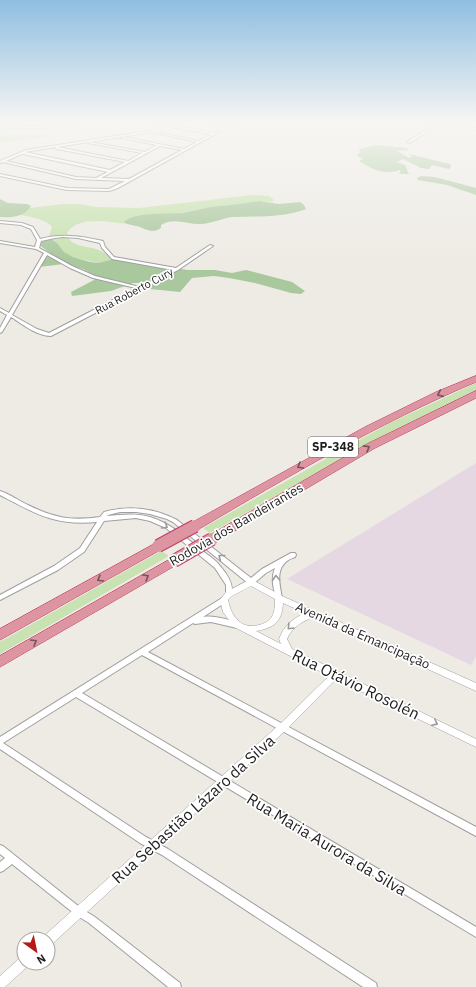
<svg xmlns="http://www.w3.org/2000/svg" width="476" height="987" font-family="'IBM Plex Sans',sans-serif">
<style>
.industrial{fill:#e6d8e3}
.grass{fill:#c8e2b1}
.forest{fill:#aac89e}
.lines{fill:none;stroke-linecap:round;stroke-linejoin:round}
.minor-casing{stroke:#9f9f9f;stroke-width:2}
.tertiary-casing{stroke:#9f9f9f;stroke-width:1}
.motorway-casing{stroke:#c63866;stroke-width:1}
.minor{fill:#fff;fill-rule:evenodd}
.tertiary{fill:#fff;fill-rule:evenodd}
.motorway{fill:#dc95a1;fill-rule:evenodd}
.motorway-bridge-casing{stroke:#c63866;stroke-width:14;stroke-linecap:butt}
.motorway-bridge{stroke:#dc95a1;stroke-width:12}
.oneway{stroke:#735459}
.oneway2{stroke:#9a9a9a}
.labels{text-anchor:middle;stroke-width:3.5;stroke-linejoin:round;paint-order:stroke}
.far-street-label{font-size:11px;fill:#1e1e1e;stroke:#fff}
.shield{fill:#fff;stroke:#626262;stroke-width:1}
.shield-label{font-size:12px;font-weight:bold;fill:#1e1e1e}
.street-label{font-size:13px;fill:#1e1e1e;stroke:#fff}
.near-street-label{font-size:16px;fill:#1e1e1e;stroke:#fff}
</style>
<rect width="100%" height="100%" fill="#eeebe5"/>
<polygon class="industrial" points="476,463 476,657 471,665 287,579"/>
<g class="grass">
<polygon points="42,134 51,136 0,143 0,136"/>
<path d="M253,195L269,196L273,199V202L259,201L240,205L219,206L181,213L147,215L127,219L125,222L127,224C109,222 78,215 67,233C69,247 86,246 96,249C102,251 108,255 113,259L98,263L73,257L64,252L54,240L48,239L52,227C48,220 28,216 20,215L30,208L62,204H79L97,207L139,208Z"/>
<polygon points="476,383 476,390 388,433 210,533 203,528 388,424"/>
<polygon points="161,551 169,556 0,654 0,642"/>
</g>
<g class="forest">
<path d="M376,145L407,148L409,150L397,151L409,158L412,157L409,154L450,164L451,167L449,169L432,165L429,169L421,168L403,159L397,162L405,165L409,174H401L399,173L401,170H400C384,175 373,170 359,161L363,159L357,156L360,152L359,149Z"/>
<polygon points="421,176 435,177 476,188 476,197 476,195 447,185 418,180 417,178"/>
<path d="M0,199L8,203L27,204L31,206C25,217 11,218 0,217Z"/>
<path d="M259,201L279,204L300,202L304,205L306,209C283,218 258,216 233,217C222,218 211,224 200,224C187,224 173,217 161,225V228C152,234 146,229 137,226C132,225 128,225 124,222C132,212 169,214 182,213C194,211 206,207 219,206C233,205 245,204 259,201Z"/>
<polygon points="50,238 57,243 64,252 73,257 90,262 98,263 114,259 188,270 215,270 232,273 246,270 292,282 305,291 301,294 291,293 255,283 229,278 214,276 192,278 180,292 150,289 142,283 133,283 111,291 72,296 71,292 94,280 96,276 83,269 64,264 39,267 50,253 38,244 43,239"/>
</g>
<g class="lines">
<defs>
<g id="minor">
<polygon points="78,121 89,121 41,128 0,129 0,127 41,126"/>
<path d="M164,121H167V124L214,133L226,126L201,121C210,121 218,125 227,125C231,125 234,121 239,121L116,189L109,191L67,190L0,176V174L67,188L109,189L125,181L76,179L3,162L0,163V161L26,150L154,130L164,126ZM166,126L211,134L199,141L156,132ZM152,132L197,142L184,149L123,137L121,138L157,145L145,152L90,142L88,143L142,153L128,161L57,147ZM160,146L182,150L129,179L101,178ZM56,147L55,148L57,149L125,162L110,170L25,152ZM22,154H23L108,172L96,178L76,177L6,161Z"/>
<polygon points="438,122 440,123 410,143 407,142"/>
<path d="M0,221L22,223L33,227L40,239C61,233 82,236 103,241L105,247L114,257L176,268L210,245L213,246L178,270L51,336C37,336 22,324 11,317L2,332L0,333V328L7,315L0,311V308L9,313L44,253L36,249L0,243V241L35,247L37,240L31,229L21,225L0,223ZM63,237L78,238L100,243L102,248L112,259L173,270L140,287L95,276L72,266L39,248L41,241L55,238ZM47,255L70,268L93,278L136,288L49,333L37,329L12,315Z"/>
<path d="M0,491C10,494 19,501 28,505C54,518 71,521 100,517L104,512C129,505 154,508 177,520L251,578L262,569L291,553H295L296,555L295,557C293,558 289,559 287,561C275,570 280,586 282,598L281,600H277L276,598C273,587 271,578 275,568L266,573L253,584H249L173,522L167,519L150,514L136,512H120L108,515L107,516C121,515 135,513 150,517C171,523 187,539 204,552C209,556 216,560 220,566C227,574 235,585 231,596H227L226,594V585L215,568L166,528L150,521L136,518L104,521L84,552L58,570L0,600V595L54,566L80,548L97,522C55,526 36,514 0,495Z"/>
<path d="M222,598H226L227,600L226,602L203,617C215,615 228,620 240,623L241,625L240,627L237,628L211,622L195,624L193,623L148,652L476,827V836L142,655L82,693L476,927V937L76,697L3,743L146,837L168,849L376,983L377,987H363L162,855L140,843L0,749V737Z"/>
<polygon points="0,845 3,846 82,909 95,917 180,983 181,987 168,987 89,923 76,915 12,864 3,871 0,872 0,862 5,858 0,854"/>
</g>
<g id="tertiary">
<polygon points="437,121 476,128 476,130 428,121"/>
<path d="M251,579L282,596L476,683V691L313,617C302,622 292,627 287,639L292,649L476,739V747L336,679L286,730L52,944L48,946V939H43L44,936L280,724L329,676L234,627L223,612L220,600L226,592ZM251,586L275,599C275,605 275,612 271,618C265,626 247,629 240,622C233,617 230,609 228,600L232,596ZM283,603L305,613C292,619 284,626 279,639L281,644L256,631C274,628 282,622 283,603Z"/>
<polygon points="24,956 24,963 29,963 28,966 5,987 0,987 0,976 20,958"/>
</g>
<g id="motorway">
<path d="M476,376V382C379,423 289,476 199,529H191L189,526L191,523L365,427L436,392Z"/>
<polygon points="476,391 476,398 375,448 216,542 208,542 206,539 208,536 367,444"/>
<polygon points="158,542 162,543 164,546 162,549 0,640 0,629"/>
<polygon points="174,557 178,558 180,561 178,564 0,667 0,656"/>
</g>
</defs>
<use href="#minor" class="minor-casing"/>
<use href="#tertiary" class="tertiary-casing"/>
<use href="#motorway" class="motorway-casing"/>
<use href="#minor" class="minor"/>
<use href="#tertiary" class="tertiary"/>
<use href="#motorway" class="motorway"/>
<defs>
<g id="motorway-bridge">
<polyline points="158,546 195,526"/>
<polyline points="174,561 212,539"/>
</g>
</defs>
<use href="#motorway-bridge" class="motorway-bridge-casing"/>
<use href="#motorway-bridge" class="motorway-bridge"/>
</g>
<defs><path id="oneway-chevron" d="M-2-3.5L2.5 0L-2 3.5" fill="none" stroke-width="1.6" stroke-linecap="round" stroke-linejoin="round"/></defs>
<g class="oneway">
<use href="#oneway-chevron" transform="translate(440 394) rotate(156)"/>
<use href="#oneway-chevron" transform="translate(367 448) rotate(-29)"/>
<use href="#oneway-chevron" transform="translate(300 466) rotate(150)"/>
<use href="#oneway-chevron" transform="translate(146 577) rotate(-30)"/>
<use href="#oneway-chevron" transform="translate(100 579) rotate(150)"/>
<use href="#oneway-chevron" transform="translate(34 642) rotate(-30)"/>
</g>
<g class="oneway2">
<use href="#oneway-chevron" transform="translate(165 526) rotate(31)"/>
<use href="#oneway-chevron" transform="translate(221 557) rotate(-142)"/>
<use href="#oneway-chevron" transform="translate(276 578) rotate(-93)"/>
<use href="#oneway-chevron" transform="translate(290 627) rotate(135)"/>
<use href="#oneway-chevron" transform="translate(435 723) rotate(26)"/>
</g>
<linearGradient id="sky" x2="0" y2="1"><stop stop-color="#8fbee1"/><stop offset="0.47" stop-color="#f7f6f3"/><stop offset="1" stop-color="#f7f6f3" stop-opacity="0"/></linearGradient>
<rect width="476" height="260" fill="url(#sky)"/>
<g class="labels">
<g class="far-street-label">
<text transform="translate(134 291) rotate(-28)" y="4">Rua Roberto Cury</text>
</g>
<rect class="shield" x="308" y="437" width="50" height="20" rx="3"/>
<g class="shield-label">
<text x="333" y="451">SP-348</text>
</g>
<g class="street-label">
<text transform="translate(236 524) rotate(-30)" y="5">Rodovia dos Bandeirantes</text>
<text transform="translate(363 635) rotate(24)" y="5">Avenida da Emancipação</text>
</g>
<g class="near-street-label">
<text transform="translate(356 684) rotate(26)" y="6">Rua Otávio Rosolén</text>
<text transform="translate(193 809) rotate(-42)" y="6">Rua Sebastião Lázaro da Silva</text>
<text transform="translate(327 844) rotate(31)" y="6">Rua Maria Aurora da Silva</text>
</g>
</g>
<g transform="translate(36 951) rotate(147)"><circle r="19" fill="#ffffff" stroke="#a5a5a5"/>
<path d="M0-3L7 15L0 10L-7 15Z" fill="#b51a17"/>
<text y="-6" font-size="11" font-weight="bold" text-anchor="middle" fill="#1e1e1e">N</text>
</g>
</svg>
